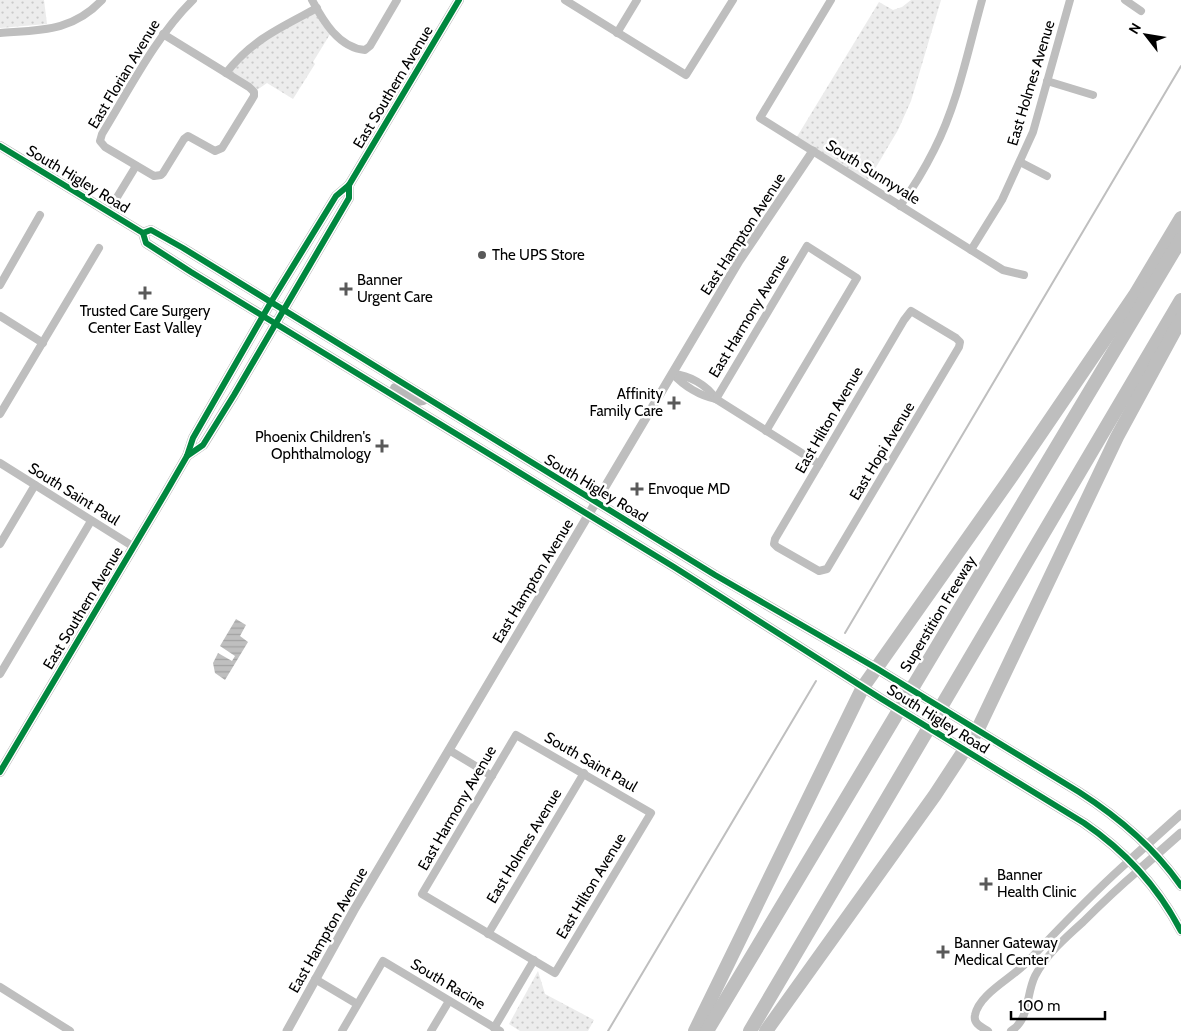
<svg xmlns="http://www.w3.org/2000/svg" width="1181" height="1031" font-family="Cabin,sans-serif">
<style>
.park{fill:url(#park-dots)}
.water{fill:url(#water-rules)}
.lines{fill:none;stroke-linecap:round;stroke-linejoin:round}
.stream{stroke:#bfbfbf;stroke-width:2}
.minor{stroke:#bebebe;stroke-width:8}
.tertiary{stroke:#bebebe;stroke-width:9}
.secondary{stroke:#b8b8b8;stroke-width:10}
.motorway{stroke:#bebebe;stroke-width:14}
.cycleway-casing{stroke:#fff;stroke-width:9}
.cycleway{stroke:#00873e;stroke-width:6}
.poi-dot{fill:#595959;stroke:#fff;stroke-width:2}
.labels{text-anchor:middle;stroke-width:5;stroke-linejoin:round;paint-order:stroke}
.street-label{font-size:15px;fill:#000;stroke:#fff}
.poi-label{font-size:15px;fill:#000;stroke:#fff;text-anchor:start}
</style>
<defs>
<pattern id="park-dots" width="8" height="8" patternUnits="userSpaceOnUse" patternTransform="scale(1.25)"><rect width="8" height="8" fill="#ececec"/><path d="M2 2h.1M6 6h.1" fill="none" stroke="#c9c9c9" stroke-width="1.8" stroke-linecap="round"/></pattern>
<pattern id="water-rules" width="6" height="5" patternUnits="userSpaceOnUse" patternTransform="scale(1.25)"><rect width="6" height="5" fill="#bfbfbf"/><path d="M0 2.5h6" fill="none" stroke="#a2a2a2"/></pattern>
</defs>
<rect width="100%" height="100%" fill="#fff"/>
<g class="park">
<polygon points="0,0 44,0 47,24 0,28"/>
<polygon points="911,0 941,0 911,101 898,130 866,184 795,140 879,2 893,10 902,7"/>
<polygon points="317,8 332,31 313,62 315,64 293,99 267,83 254,92 226,73 238,58"/>
<polygon points="538,971 545,994 594,1020 588,1031 520,1031 509,1024"/>
</g>
<polygon class="water" points="236,619 246,625 240,636 248,642 225,680 215,673 213,663 218,653 232,661 235,656 220,646"/>
<g class="lines">
<g class="stream">
<polyline points="845,633 1181,66"/>
<polyline points="608,1031 816,681"/>
</g>
<g class="minor">
<path d="M312,0C323,21 339,48 365,50L370,46L397,0"/>
<polyline points="565,0 686,75 733,0"/>
<polyline points="831,0 760,118 1003,270 1024,275"/>
<polyline points="1125,0 1141,11"/>
<path d="M0,33C40,30 72,32 102,0"/>
<polyline points="617,33 637,0"/>
<path d="M163,34L249,87L254,92V96L222,148L215,151L188,136L184,139L163,173L161,175L154,176L105,147L100,141L102,134C129,90 156,36 193,0"/>
<path d="M226,73C253,39 280,28 317,8"/>
<polyline points="1047,81 1093,95"/>
<polyline points="1020,162 1047,176"/>
<path d="M900,206C913,188 924,170 934,150C958,103 968,50 982,0"/>
<polyline points="108,212 136,166"/>
<polyline points="971,250 1002,200 1033,132 1070,0"/>
<polyline points="0,285 40,215"/>
<polygon points="911,311 956,338 960,342 959,347 827,569 819,571 777,547 774,544 775,539 904,320"/>
<polyline points="0,316 43,343"/>
<path d="M673,374C684,386 700,396 716,399L819,464"/>
<path d="M673,374C689,375 707,385 716,399"/>
<polyline points="716,399 807,246 857,278 766,431"/>
<polyline points="0,414 99,248"/>
<polyline points="0,463 134,547"/>
<polyline points="0,544 35,485"/>
<polyline points="0,674 91,521"/>
<polygon points="516,735 651,813 555,973 422,894"/>
<polyline points="449,750 492,776"/>
<polyline points="488,934 584,773"/>
<polyline points="315,979 357,1004"/>
<polyline points="0,987 70,1031"/>
<polyline points="494,1028 534,960"/>
<polyline points="342,1031 383,961 500,1031"/>
<polyline points="431,1031 449,1001"/>
<path d="M988,1031C982,1027 973,1024 975,1015C979,994 1012,978 1026,963C1060,928 1093,892 1130,860"/>
<path d="M1011,1031C1030,1019 1026,994 1035,976C1046,955 1065,938 1083,922C1101,904 1119,887 1139,870"/>
</g>
<g class="tertiary">
<polyline points="1130,860 1181,814"/>
<polyline points="1139,870 1181,833"/>
<polyline points="287,1031 354,910 739,261 813,151"/>
</g>
<g class="secondary">
<path d="M0,146L143,233L146,243L191,272L674,567L880,698L1084,823C1125,851 1158,887 1181,931"/>
<path d="M143,233L151,230L183,248L715,575L876,668L1079,792C1118,817 1154,847 1181,886"/>
<polyline points="395,388 417,401 423,400 425,398"/>
<polyline points="187,456 203,445 234,395 349,198 349,185"/>
<polyline points="0,772 165,494 187,456 193,438 271,302 336,196 349,185 459,0"/>
</g>
<g class="motorway">
<polyline points="695,1031 863,687 1009,480 1135,295 1181,218"/>
<polyline points="707,1031 1181,239"/>
<polyline points="750,1031 1181,300"/>
<polyline points="766,1031 935,795 977,731 1117,437 1181,319"/>
</g>
<defs>
<g id="cycleway">
<path d="M0,146L143,233L146,243L191,272L674,567L880,698L1084,823C1125,851 1158,887 1181,931"/>
<path d="M143,233L151,230L183,248L715,575L876,668L1079,792C1118,817 1154,847 1181,886"/>
<polyline points="187,456 203,445 234,395 349,198 349,185"/>
<polyline points="0,772 165,494 187,456 193,438 271,302 336,196 349,185 459,0"/>
</g>
</defs>
<use href="#cycleway" class="cycleway-casing"/>
<use href="#cycleway" class="cycleway"/>
</g>
<g class="poi-dot">
<circle cx="482" cy="255" r="5"/>
<path d="M343.5 281.5h5v5h5v5h-5v5h-5v-5h-5v-5h5z"/>
<path d="M142.5 285.5h5v5h5v5h-5v5h-5v-5h-5v-5h5z"/>
<path d="M671.5 395.5h5v5h5v5h-5v5h-5v-5h-5v-5h5z"/>
<path d="M379.5 438.5h5v5h5v5h-5v5h-5v-5h-5v-5h5z"/>
<path d="M634.5 481.5h5v5h5v5h-5v5h-5v-5h-5v-5h5z"/>
<path d="M983.5 876.5h5v5h5v5h-5v5h-5v-5h-5v-5h5z"/>
<path d="M940.5 944.5h5v5h5v5h-5v5h-5v-5h-5v-5h5z"/>
</g>
<g class="labels">
<g class="street-label">
<text transform="translate(124 74) rotate(-59)" y="5">East Florian Avenue</text>
<text transform="translate(1031 83) rotate(-73)" y="5">East Holmes Avenue</text>
<text transform="translate(393 87) rotate(-59)" y="5">East Southern Avenue</text>
<text transform="translate(873 172) rotate(32)" y="5">South Sunnyvale</text>
<text transform="translate(78 179) rotate(31)" y="5">South Higley Road</text>
<text transform="translate(743 234) rotate(-57)" y="5">East Hampton Avenue</text>
<text transform="translate(749 316) rotate(-59)" y="5">East Harmony Avenue</text>
<text transform="translate(829 420) rotate(-60)" y="5">East Hilton Avenue</text>
<text transform="translate(882 451) rotate(-59)" y="5">East Hopi Avenue</text>
<text transform="translate(596 488) rotate(31)" y="5">South Higley Road</text>
<text transform="translate(74 494) rotate(32)" y="5">South Saint Paul</text>
<text transform="translate(533 581) rotate(-59)" y="5">East Hampton Avenue</text>
<text transform="translate(83 608) rotate(-59)" y="5">East Southern Avenue</text>
<text transform="translate(938 614) rotate(-59)" y="5">Superstition Freeway</text>
<text transform="translate(938 719) rotate(32)" y="5">South Higley Road</text>
<text transform="translate(591 762) rotate(30)" y="5">South Saint Paul</text>
<text transform="translate(457 808) rotate(-60)" y="5">East Harmony Avenue</text>
<text transform="translate(524 846) rotate(-59)" y="5">East Holmes Avenue</text>
<text transform="translate(591 886) rotate(-59)" y="5">East Hilton Avenue</text>
<text transform="translate(328 930) rotate(-60)" y="5">East Hampton Avenue</text>
<text transform="translate(448 984) rotate(31)" y="5">South Racine</text>
</g>
<g class="poi-label">
<text x="492" y="260">The UPS Store</text>
<text x="357" y="285">Banner<tspan x="357" dy="17">Urgent Care</tspan></text>
<text x="145" y="316" text-anchor="middle">Trusted Care Surgery<tspan x="145" dy="17">Center East Valley</tspan></text>
<text x="663" y="399" text-anchor="end">Affinity<tspan x="663" dy="17">Family Care</tspan></text>
<text x="371" y="442" text-anchor="end">Phoenix Children's<tspan x="371" dy="17">Ophthalmology</tspan></text>
<text x="648" y="494">Envoque MD</text>
<text x="997" y="880">Banner<tspan x="997" dy="17">Health Clinic</tspan></text>
<text x="954" y="948">Banner Gateway<tspan x="954" dy="17">Medical Center</tspan></text>
</g>
</g>
<g transform="translate(1146 35) rotate(301)" stroke="#ffffff" stroke-width="4" paint-order="stroke">
<path d="M0-4L9 19L0 12L-9 19Z" fill="#000000"/>
<text y="-8" font-size="14" font-weight="bold" text-anchor="middle" fill="#000000">N</text>
</g>
<path d="M1011 1011v8h94v-8" fill="none" stroke="#000000" stroke-width="2.5"/>
<text x="1018" y="1011" font-size="15" fill="#000000" stroke="#ffffff" stroke-width="4" paint-order="stroke">100 m</text>
</svg>
